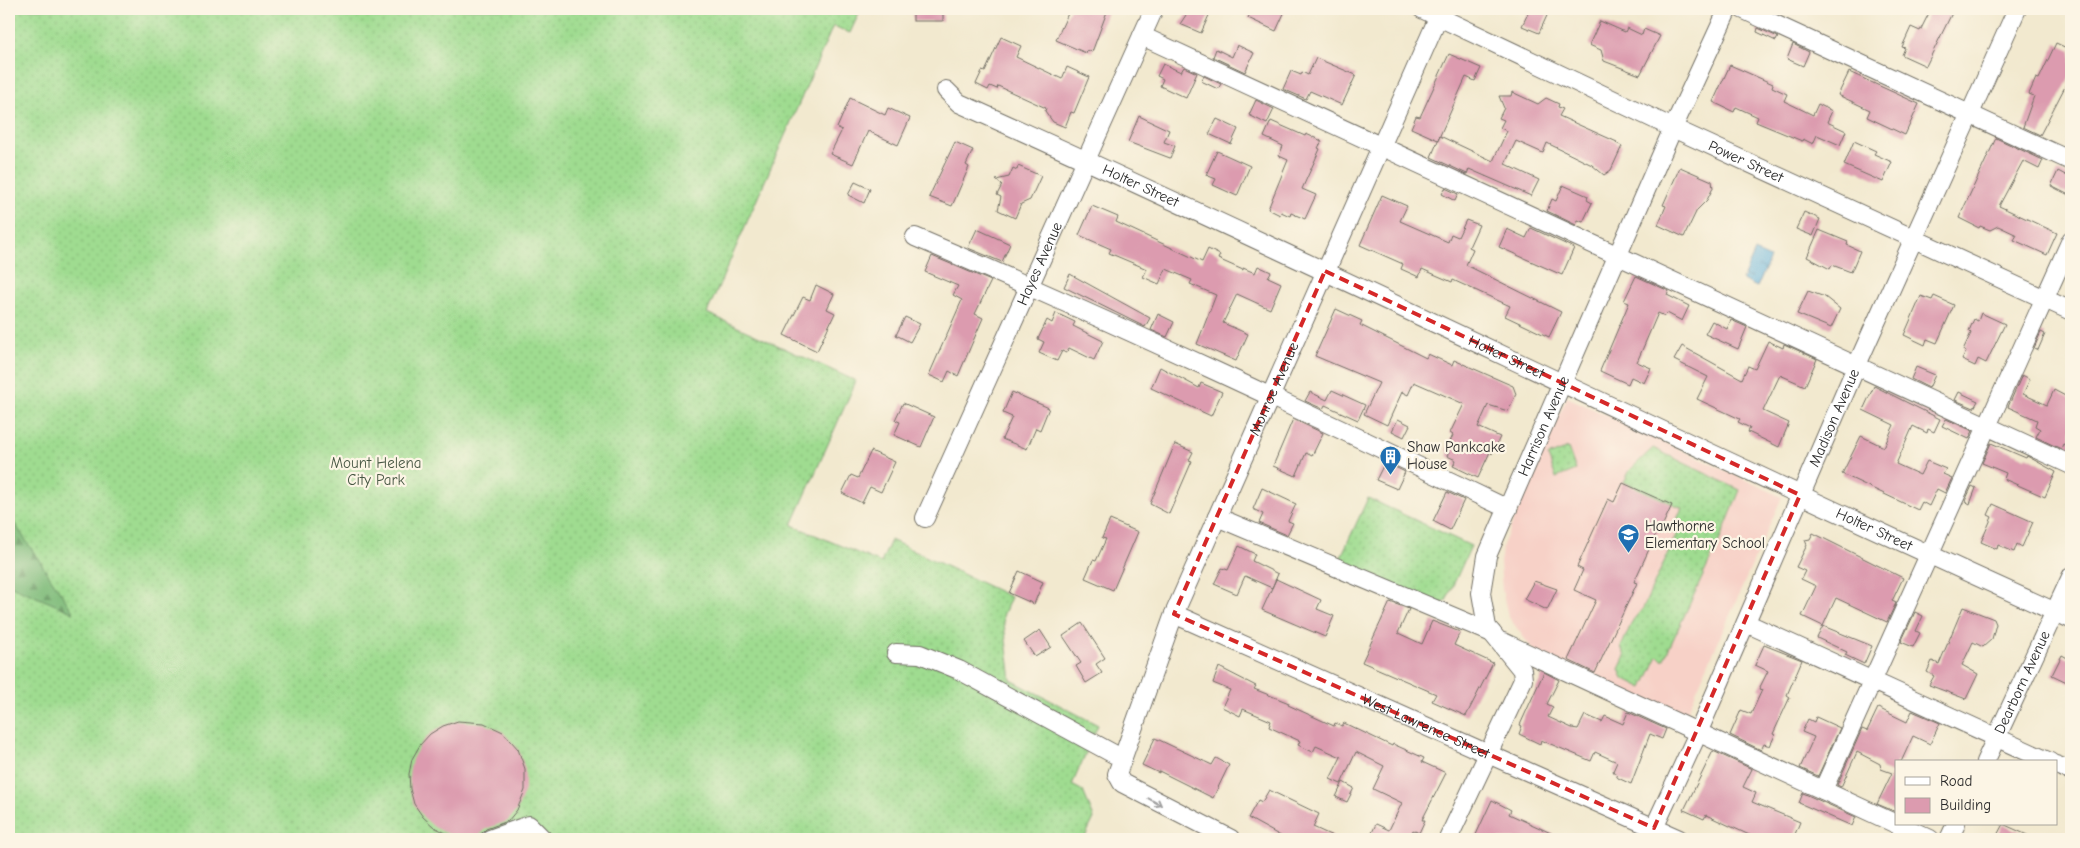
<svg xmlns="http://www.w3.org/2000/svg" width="2080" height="848" font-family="'Comic Neue',sans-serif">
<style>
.built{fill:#f7d1c7}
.grass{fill:url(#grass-dots);stroke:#65845e}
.forest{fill:url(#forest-firs);stroke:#557452}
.water{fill:url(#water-ripples);stroke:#476e84}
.building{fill:#dc9baf}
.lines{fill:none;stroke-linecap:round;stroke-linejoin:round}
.minor-casing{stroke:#716e64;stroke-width:20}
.minor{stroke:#fff;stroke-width:18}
.oneway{stroke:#a0a0a0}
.marked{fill:none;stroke:#d62828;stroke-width:4;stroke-dasharray:10 6;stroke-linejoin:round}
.labels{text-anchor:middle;stroke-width:4.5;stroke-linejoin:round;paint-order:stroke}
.street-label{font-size:15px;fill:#2b2b2b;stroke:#fcf5e5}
.poi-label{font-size:15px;fill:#2b2b2b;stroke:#fcf5e5;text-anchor:start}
.park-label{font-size:15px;fill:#485744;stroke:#fcf5e5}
</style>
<defs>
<pattern id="grass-dots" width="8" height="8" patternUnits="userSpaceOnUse" patternTransform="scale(1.25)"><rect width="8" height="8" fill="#9fdc90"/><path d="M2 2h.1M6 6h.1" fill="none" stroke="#89bd7c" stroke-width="1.8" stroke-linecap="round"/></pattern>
<pattern id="forest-firs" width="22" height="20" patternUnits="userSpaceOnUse" patternTransform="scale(1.25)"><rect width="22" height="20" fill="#7fbc7a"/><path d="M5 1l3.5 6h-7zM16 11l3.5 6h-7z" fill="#689964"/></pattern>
<pattern id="water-ripples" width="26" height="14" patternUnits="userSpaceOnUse" patternTransform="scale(1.25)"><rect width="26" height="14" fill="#63b2dd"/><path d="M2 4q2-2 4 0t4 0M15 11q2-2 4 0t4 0" fill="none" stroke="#5291b3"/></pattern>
</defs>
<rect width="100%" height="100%" fill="#fcf5e5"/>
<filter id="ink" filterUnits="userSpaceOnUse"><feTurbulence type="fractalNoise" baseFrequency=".02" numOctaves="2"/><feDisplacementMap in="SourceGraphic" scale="10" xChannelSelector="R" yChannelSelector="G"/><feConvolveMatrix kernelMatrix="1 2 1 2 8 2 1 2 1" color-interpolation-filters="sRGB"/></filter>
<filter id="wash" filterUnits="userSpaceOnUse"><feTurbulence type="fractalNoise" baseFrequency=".0096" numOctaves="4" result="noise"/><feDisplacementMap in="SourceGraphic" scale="20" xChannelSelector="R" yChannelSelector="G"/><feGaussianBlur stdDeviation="1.12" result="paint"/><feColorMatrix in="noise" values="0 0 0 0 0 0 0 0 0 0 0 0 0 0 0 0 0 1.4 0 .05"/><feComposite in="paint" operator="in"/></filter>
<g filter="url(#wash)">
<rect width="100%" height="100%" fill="#f2e9cf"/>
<polygon class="built" points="1567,397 1782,497 1683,721 1536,654 1508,616 1502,590 1500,562 1503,545"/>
<g class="grass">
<polygon points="9,9 861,9 850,33 833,26 707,313 856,381 792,525 881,563 891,540 1011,597 1003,616 1011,680 1098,725 1072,785 1083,791 1094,818 1084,839 9,839"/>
<polygon points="1568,448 1576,470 1556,478 1548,456"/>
<polygon points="1653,448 1740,490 1722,535 1663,661 1658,656 1643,688 1623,678 1619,669 1625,656 1621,647 1633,620 1643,608 1680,527 1675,524 1682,508 1624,482 1630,470"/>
<polygon points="1368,498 1471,546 1446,601 1442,605 1339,561"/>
</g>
<polygon class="forest" points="9,515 74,613 9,585"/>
<polygon class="water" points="1755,251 1770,258 1757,287 1742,280"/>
<g id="blocks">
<g class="building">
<rect x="913" y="9" width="30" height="12"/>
<polygon points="1070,9 1108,9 1092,52 1087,50 1086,53 1056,40"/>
<polygon points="1190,9 1201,9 1210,13 1201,33 1180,24"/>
<polygon points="1252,9 1286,9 1276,31 1248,18"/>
<polygon points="1530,9 1550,9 1539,33 1522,26"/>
<polygon points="1931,9 1954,9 1926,66 1902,55 1905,48 1902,47 1911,27 1920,31"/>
<polygon points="1600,21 1625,32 1627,28 1642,35 1644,29 1660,36 1640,75 1604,61 1601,50 1589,45"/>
<polygon points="1758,28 1778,37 1776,41 1757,32"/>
<polygon points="1001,37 1021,46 1016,57 1062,79 1067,67 1089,77 1074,113 1071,112 1065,127 1053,122 1045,111 1046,108 998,86 997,89 990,86 988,90 976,84 982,71 985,72"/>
<polygon points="2056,43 2071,50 2071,75 2040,135 2023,127 2034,96 2029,94 2036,78 2039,79"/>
<polygon points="1793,44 1809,52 1803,66 1787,59"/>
<polygon points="1237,45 1254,53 1245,72 1213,57 1216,49 1232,57"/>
<polygon points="1449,54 1481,68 1475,81 1466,77 1438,140 1411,128 1416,116 1420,117"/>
<polygon points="1316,58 1356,75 1342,105 1310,91 1306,99 1283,89 1291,71 1301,75 1302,72 1308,75"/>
<polygon points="1163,64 1181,72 1184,67 1197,73 1186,98 1160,86 1163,79 1157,76"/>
<polygon points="1730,65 1773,84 1772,87 1787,94 1784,101 1813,115 1818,104 1832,111 1827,122 1846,131 1840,145 1817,135 1813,144 1803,139 1802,141 1756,122 1758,117 1736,107 1734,112 1713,102"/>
<polygon points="1849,72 1919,104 1905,135 1867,117 1870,110 1838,95"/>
<polygon points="1204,76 1221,84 1218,89 1201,81"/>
<polygon points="1512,92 1538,104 1546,98 1559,104 1558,107 1563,109 1559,116 1617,142 1616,143 1622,146 1611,170 1604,175 1592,165 1547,143 1543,153 1516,141 1505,164 1539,180 1531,196 1469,169 1467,174 1431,157 1440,136 1493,161 1507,131 1500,128 1504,120 1499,118 1504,108 1499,96 1511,96"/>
<polygon points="850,98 885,115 888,108 910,118 898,145 868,131 853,164 830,154 842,130 837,128"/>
<polygon points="1256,100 1274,109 1267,124 1249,115"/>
<polygon points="1139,116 1169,130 1164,142 1175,146 1170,158 1128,142"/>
<polygon points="1217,119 1238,129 1231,144 1209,134"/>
<polygon points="1271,121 1305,136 1306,134 1322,141 1318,148 1320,149 1302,189 1316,195 1305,219 1291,213 1290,216 1281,212 1280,215 1268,209 1288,160 1279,156 1283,146 1264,137"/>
<polygon points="1996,138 2043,160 2039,169 2023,161 1999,206 2057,233 2047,255 2014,240 2017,235 1998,226 1990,230 1980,226 1979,228 1959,218"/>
<polygon points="1854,141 1876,151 1874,154 1892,162 1883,182 1844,165"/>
<polygon points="955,142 973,150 966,165 969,167 952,206 929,197"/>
<polygon points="1217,151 1250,166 1237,196 1213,185 1216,179 1206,175"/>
<polygon points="1018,166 1041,176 1030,200 1021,204 1015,218 998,210 1001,197 997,195 1002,185 996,180 1009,177 1013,168 1017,170"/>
<polygon points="1680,167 1712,181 1713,188 1707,200 1697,210 1684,237 1658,225 1666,206 1663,205"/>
<polygon points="2058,171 2071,178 2071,196 2051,186"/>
<polygon points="855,182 870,189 864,203 848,195"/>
<polygon points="1563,185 1588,196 1587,200 1592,203 1583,222 1578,220 1576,225 1547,211 1552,199 1556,201"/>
<polygon points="1445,188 1458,194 1455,201 1442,194"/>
<polygon points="1382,195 1407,206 1400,221 1448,242 1451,234 1458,237 1466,220 1479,225 1469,247 1473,249 1466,265 1561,312 1549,337 1505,316 1510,306 1453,280 1452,282 1422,269 1419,277 1401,269 1403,264 1360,245"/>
<polygon points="1092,206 1118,217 1116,222 1202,262 1208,249 1220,255 1218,259 1243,270 1243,268 1255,273 1258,266 1271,272 1268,277 1281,283 1270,309 1237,294 1223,323 1248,334 1236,361 1197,344 1216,295 1190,284 1192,280 1166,269 1159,284 1143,277 1147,269 1109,253 1111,249 1079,235"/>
<polygon points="1804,212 1820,219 1813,236 1796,229"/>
<polygon points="1531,228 1574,248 1562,275 1499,247 1507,229 1526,238"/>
<polygon points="977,229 1010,244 1002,262 968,248"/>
<polygon points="1819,230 1848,242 1847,245 1860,251 1851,272 1832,265 1830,269 1807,257"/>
<polygon points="932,256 991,281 975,314 983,318 958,376 949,371 944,382 929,375 962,300 953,295 958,286 925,272"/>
<polygon points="1070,274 1150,318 1145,327 1064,287"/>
<polygon points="1636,276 1669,291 1667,295 1689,306 1682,321 1667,313 1665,316 1658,313 1637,362 1651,368 1644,383 1631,377 1628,384 1600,371 1629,303 1624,301"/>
<polygon points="816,285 834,294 827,309 835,313 817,351 784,335 803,297 810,300"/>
<polygon points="1808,291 1825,297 1840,309 1831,328 1797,314"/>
<polygon points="1921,296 1932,300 1934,296 1954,305 1937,343 1927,339 1925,345 1904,335"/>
<polygon points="1336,309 1362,321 1360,325 1426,358 1428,354 1452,365 1454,360 1513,386 1516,394 1508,411 1488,405 1478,427 1500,437 1492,454 1490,452 1478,478 1453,466 1456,460 1447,456 1449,452 1446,451 1453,435 1450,433 1464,404 1414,382 1408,395 1402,392 1387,425 1364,414 1379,383 1315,356"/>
<polygon points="1056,313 1075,322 1073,326 1103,341 1094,360 1069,348 1066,353 1062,351 1057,361 1039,353 1044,342 1038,339 1047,320 1052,323"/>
<polygon points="1981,313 2005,324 1986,363 1978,359 1975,366 1962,360 1966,352 1963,350 1971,333 1969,331 1974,319 1978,321"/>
<polygon points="1158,314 1174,322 1167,337 1151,330"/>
<polygon points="905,317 920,324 910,342 896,335"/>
<polygon points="1731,320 1747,327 1738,349 1705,334 1712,321 1727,329"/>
<polygon points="2041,332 2045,334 2038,350 2034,348"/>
<polygon points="1768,341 1783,348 1784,344 1817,359 1805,386 1780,375 1763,411 1789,423 1779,447 1748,432 1750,428 1738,422 1740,419 1697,399 1708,377 1674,360 1682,346 1742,379 1748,366 1755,369"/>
<polygon points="1160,367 1199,388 1201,383 1222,392 1211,416 1151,388"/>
<polygon points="1916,367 1935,375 1929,388 1911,379"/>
<polygon points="2022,375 2030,379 2023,394 2047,405 2054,390 2071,399 2071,447 2063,444 2061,449 2036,437 2040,429 2035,426 2037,420 2008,407"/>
<polygon points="1874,386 1940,419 1934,432 1928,429 1927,433 1913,426 1896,464 1920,475 1927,461 1946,469 1943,474 1952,478 1945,493 1937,489 1929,506 1922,502 1918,510 1842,474 1861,436 1884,447 1894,425 1863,410"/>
<polygon points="1332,390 1365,405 1358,420 1325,405 1323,409 1305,401 1310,392 1327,400"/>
<polygon points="1012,392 1049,408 1040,430 1036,428 1027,449 1002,439 1012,417 1003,413"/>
<polygon points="1959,392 1978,401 1974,408 1955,400"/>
<polygon points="903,403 934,417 921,447 894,435 900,422 895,420"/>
<polygon points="1293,419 1323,433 1312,456 1306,453 1296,476 1273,466"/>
<polygon points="1398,419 1410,425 1404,437 1392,431"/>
<polygon points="1946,419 1973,431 1969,439 1942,426"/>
<polygon points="1991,443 2026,458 2027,456 2056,472 2045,497 2004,479 2006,473 1982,463"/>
<polygon points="1175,444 1193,452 1189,460 1192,461 1169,514 1150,504"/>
<polygon points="871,451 895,462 881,492 870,487 862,503 842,493 851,475 858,478"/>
<polygon points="1385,462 1405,472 1397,489 1376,480"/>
<polygon points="1623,483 1672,505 1659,533 1657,532 1634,582 1637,583 1595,673 1568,660 1596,600 1574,590 1583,570 1577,567 1608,499 1614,502"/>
<polygon points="1972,486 1976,488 1970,504 1965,501"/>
<polygon points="1262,488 1296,504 1288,521 1293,523 1287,535 1259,523 1263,514 1253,509"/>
<polygon points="1447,492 1464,500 1450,530 1433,521"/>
<polygon points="1993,504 2033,522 2022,547 2017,544 2014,552 1998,545 1997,549 1981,542 1992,517 1988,515"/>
<polygon points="1110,520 1138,532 1113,590 1085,578 1093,560 1096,561 1106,539 1102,538"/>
<polygon points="1813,533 1903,578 1892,601 1896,603 1887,622 1836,598 1823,626 1872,646 1864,664 1845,655 1847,652 1817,638 1823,626 1802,616 1816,586 1801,579 1805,571 1796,567 1807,545 1805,540 1810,539"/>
<polygon points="1239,546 1255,554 1252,561 1278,574 1272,588 1245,576 1237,594 1214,584 1222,568 1228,570"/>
<polygon points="1019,571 1043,582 1034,604 1009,593"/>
<polygon points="1276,579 1321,600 1317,609 1334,616 1325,637 1262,610"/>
<polygon points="1534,581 1557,589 1547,610 1524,599"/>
<polygon points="1390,602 1409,609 1398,633 1422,644 1432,621 1460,632 1454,645 1493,663 1466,716 1432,701 1436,694 1362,662"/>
<polygon points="1963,607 1994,619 1996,624 1992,639 1983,647 1973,642 1962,665 1978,674 1966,699 1929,685 1934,676 1927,672 1932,661 1939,664"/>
<polygon points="1915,612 1923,616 1916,631 1920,633 1913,647 1901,642"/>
<polygon points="1082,623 1105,658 1096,664 1102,673 1086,683 1076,666 1081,663 1063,636"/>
<polygon points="1040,630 1051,647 1035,657 1024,641"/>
<polygon points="1764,645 1802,660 1787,695 1790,697 1773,734 1775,735 1770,746 1764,744 1761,750 1730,735 1741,710 1751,714 1762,690 1759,689 1768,671 1755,665"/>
<polygon points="2062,655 2071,660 2071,684 2052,675"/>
<polygon points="1219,667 1256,686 1254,689 1289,703 1288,705 1334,726 1335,723 1342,726 1344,723 1392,746 1393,744 1424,758 1422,762 1446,773 1422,820 1425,820 1419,833 1413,830 1409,839 1369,839 1376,824 1389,830 1402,803 1373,789 1384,766 1356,752 1341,784 1330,779 1341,757 1316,746 1313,752 1298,745 1300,741 1269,727 1271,721 1243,709 1240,716 1222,707 1230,690 1213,683"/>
<polygon points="1544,672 1559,680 1547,704 1553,707 1548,717 1572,728 1578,729 1585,715 1602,722 1605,716 1623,724 1628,712 1666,729 1662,739 1650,734 1631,784 1618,778 1613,771 1617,762 1595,752 1591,761 1541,740 1540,744 1519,734 1522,726 1520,725"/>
<polygon points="1878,708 1907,722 1912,711 1940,723 1930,744 1913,736 1901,762 1896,762 1896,812 1877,804 1892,773 1881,769 1880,764 1857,752 1841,787 1837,785 1862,729 1867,731"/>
<polygon points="1816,717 1840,728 1818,776 1800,768 1814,737 1802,732 1808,719 1814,722"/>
<polygon points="458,721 484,723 503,732 518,749 525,769 525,790 517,810 508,821 486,829 478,837 463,838 448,834 434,827 423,817 414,804 410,789 409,774 412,759 420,745 430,734 443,726"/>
<polygon points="1155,738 1212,765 1216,758 1229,765 1213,798 1159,771 1159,773 1142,765"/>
<polygon points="1713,751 1752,769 1743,787 1756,793 1752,802 1800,822 1793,839 1758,839 1706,815 1704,819 1684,810"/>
<polygon points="1343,782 1354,788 1347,802 1336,797"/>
<polygon points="1269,790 1319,814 1313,827 1339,839 1286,839 1248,818 1258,800 1262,802"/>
<polygon points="1803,793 1856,817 1852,826 1799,803"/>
<polygon points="1492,800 1511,810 1509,814 1564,839 1474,839"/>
<polygon points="2003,824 2036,839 1995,839"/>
</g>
</g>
</g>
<g filter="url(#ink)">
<use href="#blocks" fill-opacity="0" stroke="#716e64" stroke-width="1"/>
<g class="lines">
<defs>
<g id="minor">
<path id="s1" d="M1422,9L1673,128L2071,311"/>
<polyline points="1742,9 2071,161"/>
<polyline points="1142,36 2071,465"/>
<path id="s2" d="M946,90L959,103C1332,270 1698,452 2071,619"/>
<path d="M915,237C1115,322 1311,415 1508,509"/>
<polyline points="1217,517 1492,633"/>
<path id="s3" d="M925,518L1154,9"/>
<path id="s4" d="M1174,614L1679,839"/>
<polyline points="1746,623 2050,762"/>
<polyline points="1503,642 1896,824"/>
<polyline points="896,653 920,654 959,670 1123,759"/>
<path id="s5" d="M1985,762L2071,577"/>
<polyline points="2056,765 2071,771"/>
<polyline points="1823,790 2071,240"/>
<polyline points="1898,824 1930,839"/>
<path id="s6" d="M1654,828L1698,733L1856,367L2017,9"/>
<polyline points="490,839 529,825 543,839"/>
<path id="s7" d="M1231,839L1122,783L1117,774L1174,614L1442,9"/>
<path id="s8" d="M1448,839L1523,680L1522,670L1487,627L1481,593L1487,556L1673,128L1728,9"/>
<polyline points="1949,839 1956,824"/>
</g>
</defs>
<use href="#minor" class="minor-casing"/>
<use href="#minor" class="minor"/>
</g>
<defs><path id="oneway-shaft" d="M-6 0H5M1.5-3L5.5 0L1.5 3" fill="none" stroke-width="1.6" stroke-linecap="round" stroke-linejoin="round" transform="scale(1.25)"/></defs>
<use class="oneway" href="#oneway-shaft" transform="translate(1155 802) rotate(29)"/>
</g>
<path class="marked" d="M1325,271L1800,495L1654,828L1174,614Z"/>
<defs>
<symbol id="building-pin" viewBox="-11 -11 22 30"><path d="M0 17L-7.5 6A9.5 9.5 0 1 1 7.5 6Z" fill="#1f6fb2" stroke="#fcf5e5"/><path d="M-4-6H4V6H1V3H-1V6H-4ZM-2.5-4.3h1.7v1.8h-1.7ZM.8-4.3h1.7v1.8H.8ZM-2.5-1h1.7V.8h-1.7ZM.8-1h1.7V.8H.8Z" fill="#fff"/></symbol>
<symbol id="school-pin" viewBox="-11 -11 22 30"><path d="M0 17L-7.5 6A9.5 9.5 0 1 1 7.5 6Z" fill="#1f6fb2" stroke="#fcf5e5"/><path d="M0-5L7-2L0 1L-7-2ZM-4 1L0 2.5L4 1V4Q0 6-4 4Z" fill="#fff"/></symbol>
</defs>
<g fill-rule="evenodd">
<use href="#building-pin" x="1378" y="444" width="25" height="34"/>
<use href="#school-pin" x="1616" y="522" width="25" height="34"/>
</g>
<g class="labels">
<g class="street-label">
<text dy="5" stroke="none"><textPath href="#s1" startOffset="358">Power Street</textPath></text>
<text dy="5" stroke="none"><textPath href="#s2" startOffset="218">Holter Street</textPath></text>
<text dy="5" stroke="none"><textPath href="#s3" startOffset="279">Hayes Avenue</textPath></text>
<text dy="5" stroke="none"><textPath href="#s2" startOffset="622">Holter Street</textPath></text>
<text dy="5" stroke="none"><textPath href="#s7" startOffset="549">Monroe Avenue</textPath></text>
<text dy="5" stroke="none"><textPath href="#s6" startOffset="448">Madison Avenue</textPath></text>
<text dy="5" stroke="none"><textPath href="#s8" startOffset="455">Harrison Avenue</textPath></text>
<text dy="5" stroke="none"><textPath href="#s2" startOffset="1028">Holter Street</textPath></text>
<text dy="5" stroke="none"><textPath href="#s5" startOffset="88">Dearborn Avenue</textPath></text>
<text dy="5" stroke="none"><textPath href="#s4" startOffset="276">West Lawrence Street</textPath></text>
</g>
<g class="poi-label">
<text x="1407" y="452">Shaw Pankcake<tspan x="1407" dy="17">House</tspan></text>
<text x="1645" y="531">Hawthorne<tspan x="1645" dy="17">Elementary School</tspan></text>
</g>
<g class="park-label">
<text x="376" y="468">Mount Helena<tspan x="376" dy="17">City Park</tspan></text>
</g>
</g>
<rect width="2080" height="848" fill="none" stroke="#fcf5e5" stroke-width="30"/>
<rect x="1895" y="760" width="162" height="65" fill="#fcf5e5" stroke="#a8a49b"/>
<rect x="1905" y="777" width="25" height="8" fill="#ffffff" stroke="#a8a49b"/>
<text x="1940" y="786" font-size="15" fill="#2b2b2b">Road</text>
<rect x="1905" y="798" width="25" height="15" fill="#dc9baf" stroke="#a8a49b"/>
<text x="1940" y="810" font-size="15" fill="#2b2b2b">Building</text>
</svg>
